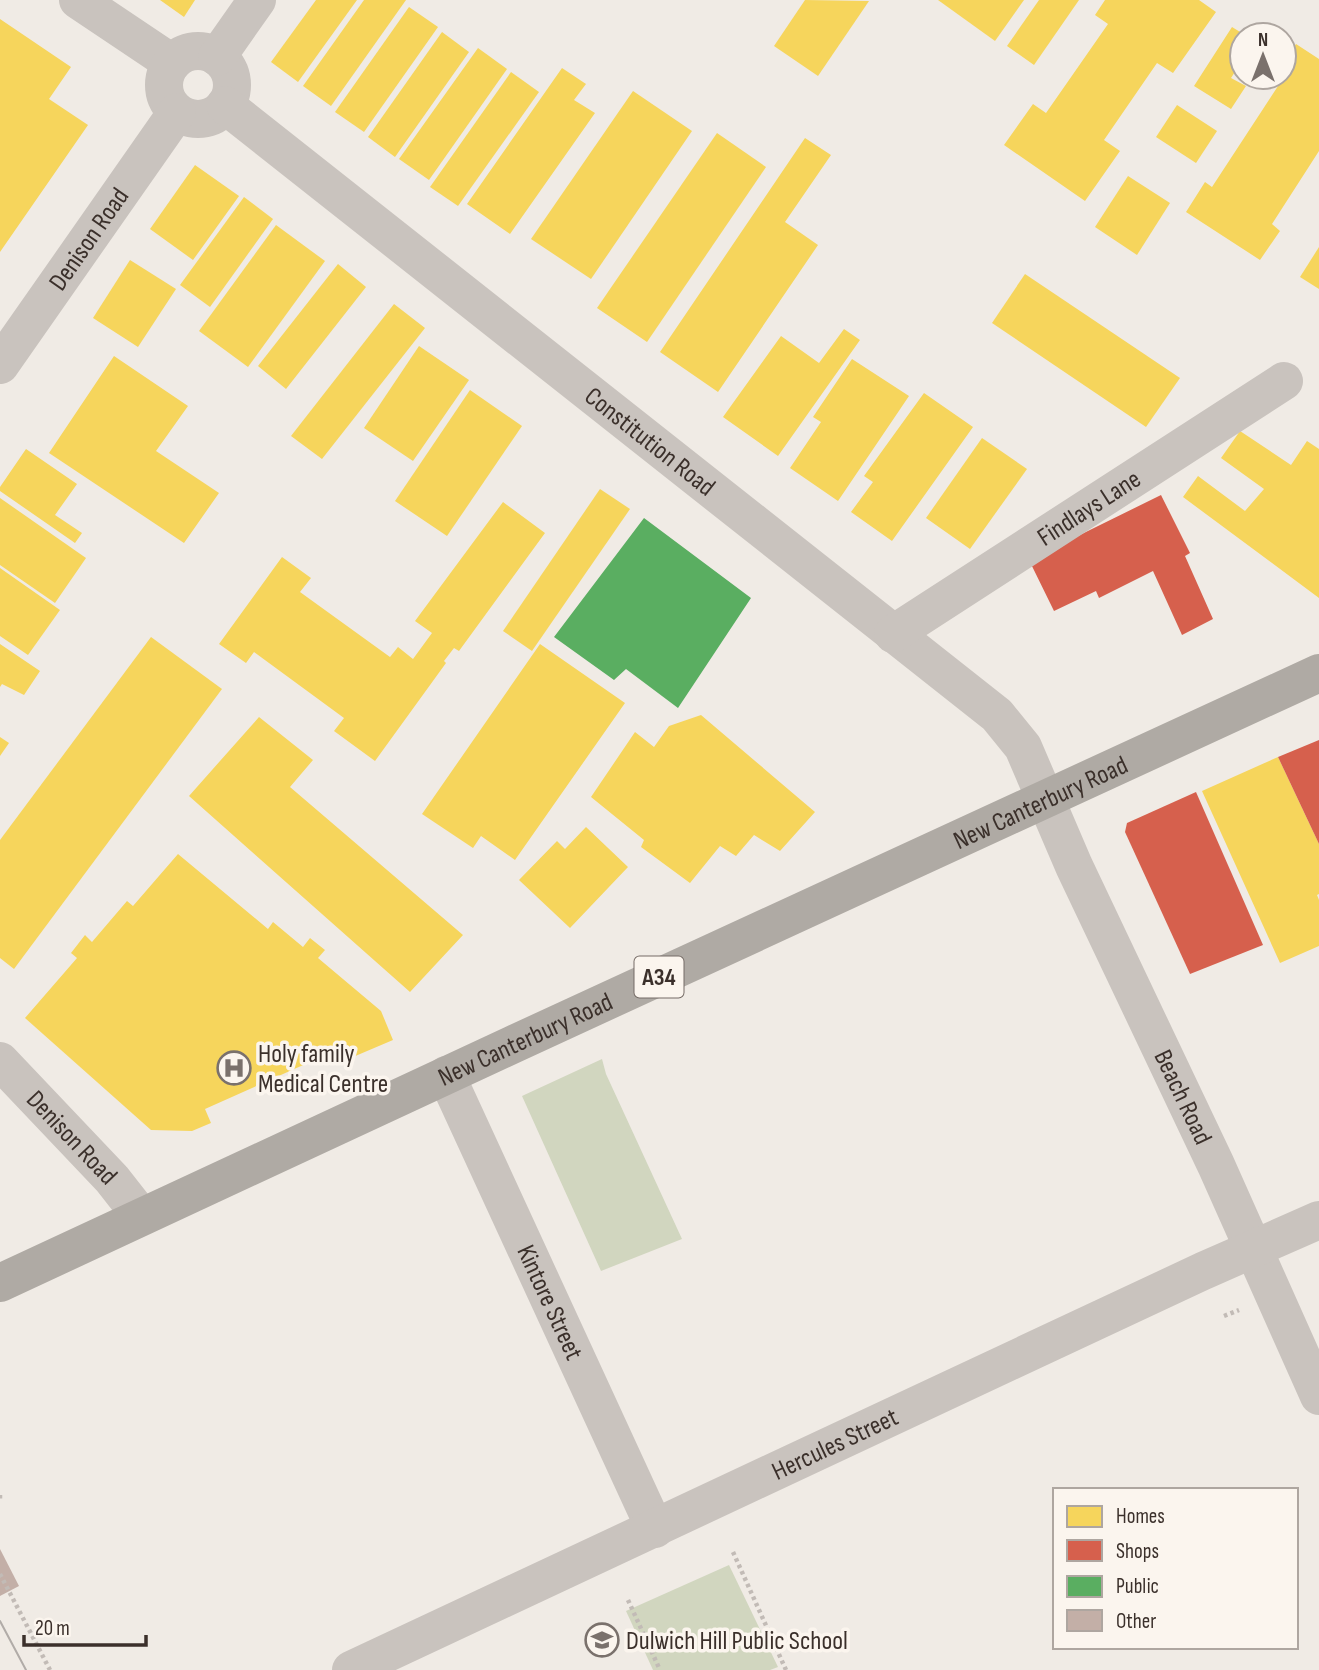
<svg xmlns="http://www.w3.org/2000/svg" width="1319" height="1670" font-family="'Sofia Sans Condensed',sans-serif">
<style>
.green{fill:#d1d6bf}
.homes{fill:#f6d55c}
.shops{fill:#d6604d}
.public{fill:#5aae61}
.building{fill:#c3afa7}
.lines{fill:none;stroke-linecap:round;stroke-linejoin:round}
.path{stroke:#c2bbb6;stroke-width:4.5;stroke-dasharray:3.5 3.5;stroke-linecap:butt}
.minor{stroke:#c9c3be;stroke-width:38}
.highway{stroke:#afaaa4;stroke-width:38}
.tram{stroke:#b1aca8;stroke-width:2}
.labels{text-anchor:middle;stroke-width:7;stroke-linejoin:round;paint-order:stroke}
.shield{fill:#fbf5ee;stroke:#756b66;stroke-width:2}
.shield-label{font-size:24px;font-weight:bold;fill:#3b302b}
.street-label{font-size:26px;fill:#3b302b;stroke:#fbf5ee}
.poi-label{font-size:26px;fill:#3b302b;stroke:#fbf5ee;text-anchor:start}
</style>
<rect width="100%" height="100%" fill="#f0ebe5"/>
<g class="green">
<polygon points="602,1059 606,1074 682,1239 601,1271 522,1096"/>
<polygon points="729,1565 778,1667 770,1670 653,1670 626,1611"/>
</g>
<g class="homes">
<polygon points="160,0 195,0 184,17"/>
<polygon points="316,0 357,0 298,82 271,62"/>
<polygon points="364,0 406,0 331,106 303,86"/>
<polygon points="805,0 869,1 818,76 774,46"/>
<polygon points="938,0 1024,0 995,41"/>
<polygon points="1039,0 1079,0 1034,65 1007,46"/>
<polygon points="1105,0 1199,0 1216,12 1173,73 1157,63 1104,140 1120,151 1085,201 1004,145 1033,104 1046,113 1108,24 1095,15"/>
<polygon points="409,7 438,27 364,132 335,112"/>
<polygon points="0,19 71,67 49,99 88,125 0,252"/>
<polygon points="1232,27 1245,35 1242,35 1242,61 1231,78 1246,86 1231,109 1194,86"/>
<polygon points="442,32 469,52 395,157 368,137"/>
<polygon points="1296,44 1319,59 1319,151 1272,224 1280,231 1260,260 1186,212 1205,182 1212,187 1282,80 1278,77 1284,77 1284,61"/>
<polygon points="478,48 507,69 429,180 399,159"/>
<polygon points="562,68 586,84 574,100 595,113 510,234 467,204"/>
<polygon points="511,72 539,92 458,206 430,187"/>
<polygon points="633,91 692,131 591,279 531,239"/>
<polygon points="1177,105 1217,131 1196,163 1156,137"/>
<polygon points="717,133 766,167 647,342 597,308"/>
<polygon points="805,138 831,155 785,222 818,245 718,392 660,352"/>
<polygon points="195,165 239,196 193,260 150,229"/>
<polygon points="1128,176 1170,203 1137,255 1095,227"/>
<polygon points="244,197 273,219 210,307 180,285"/>
<polygon points="276,225 325,261 248,367 199,331"/>
<polygon points="1319,247 1319,289 1300,277"/>
<polygon points="130,260 176,289 138,347 93,318"/>
<polygon points="338,264 366,287 286,389 258,366"/>
<polygon points="1025,274 1180,378 1146,427 992,323"/>
<polygon points="394,304 425,328 322,459 291,436"/>
<polygon points="844,329 860,340 778,456 723,417 781,336 819,363"/>
<polygon points="419,346 469,380 413,461 364,428"/>
<polygon points="114,356 188,406 156,451 219,493 184,543 49,453"/>
<polygon points="852,359 909,396 838,501 790,468 821,422 813,417"/>
<polygon points="470,390 522,426 447,536 395,501"/>
<polygon points="924,393 973,427 892,541 851,512 873,482 864,476"/>
<polygon points="1240,431 1291,465 1307,441 1319,449 1319,598 1183,497 1198,476 1245,511 1264,489 1221,458"/>
<polygon points="982,438 1027,469 970,549 926,518"/>
<polygon points="26,449 77,484 55,515 82,533 75,543 0,491 0,487"/>
<polygon points="600,489 630,509 532,651 503,631"/>
<polygon points="0,498 86,558 55,603 0,565"/>
<polygon points="503,502 545,533 459,651 454,648 444,661 446,663 375,761 334,731 344,718 254,652 246,663 219,644 282,557 311,578 300,592 390,657 398,647 413,659 432,633 415,621"/>
<polygon points="0,568 60,610 28,655 0,636"/>
<polygon points="151,637 222,689 14,969 0,958 0,840"/>
<polygon points="0,644 40,671 24,695 2,684 0,687"/>
<polygon points="540,644 625,703 515,860 481,836 473,848 422,814"/>
<polygon points="701,715 815,812 780,851 754,835 736,856 720,846 690,883 641,847 644,840 591,797 635,732 654,747 669,726"/>
<polygon points="259,717 313,760 290,787 463,935 410,992 189,796"/>
<polygon points="0,737 9,743 0,756"/>
<polygon points="1278,757 1319,844 1319,894 1317,895 1319,900 1319,946 1280,963 1202,791"/>
<polygon points="586,827 628,867 570,928 519,880 557,841 565,849"/>
<polygon points="178,854 268,929 273,922 303,947 310,938 325,950 318,958 381,1011 393,1040 353,1057 348,1045 205,1109 211,1123 192,1131 151,1130 25,1018 77,958 71,953 85,935 92,942 127,901 133,906"/>
</g>
<g class="shops">
<polygon points="1161,495 1190,553 1185,556 1213,619 1182,635 1153,571 1099,598 1096,591 1054,611 1029,560"/>
<polygon points="1319,740 1319,844 1278,757"/>
<polygon points="1196,792 1263,945 1190,974 1125,832 1127,823"/>
</g>
<polygon class="public" points="644,518 751,598 678,708 626,669 614,680 554,637"/>
<polygon class="building" points="0,1549 19,1586 0,1596"/>
<g class="lines">
<g class="path">
<polyline points="1224,1316 1239,1310"/>
<polyline points="0,1495 0,1502"/>
<polyline points="733,1552 786,1670"/>
<polyline points="0,1574 50,1670"/>
<polyline points="628,1600 660,1670"/>
</g>
<g class="minor">
<polyline points="78,0 172,63"/>
<circle cx="198" cy="85" r="34"/>
<polyline points="217,57 257,0"/>
<path id="s1" d="M225,105L997,715L1023,747L1074,866L1216,1165L1319,1396"/>
<path id="s2" d="M0,365L177,112"/>
<path id="s3" d="M893,634L1284,381"/>
<path id="s4" d="M0,1061L112,1179L141,1216"/>
<path id="s5" d="M446,1075L655,1529"/>
<path id="s6" d="M351,1670L1203,1271L1319,1220"/>
</g>
<path class="highway" id="s7" d="M0,1283C438,1076 880,878 1319,673"/>
<polyline class="tram" points="0,1621 26,1670"/>
</g>
<defs>
<symbol id="hospital-ring" viewBox="-11 -11 22 22"><circle r="9.5" fill="#fbf5ee" stroke="#7a716c" stroke-width="1.5"/><path d="M-5-5h3v3.5h4V-5h3V5h-3V1.5h-4V5h-3Z" fill="#7a716c"/></symbol>
<symbol id="school-ring" viewBox="-11 -11 22 22"><circle r="9.5" fill="#fbf5ee" stroke="#7a716c" stroke-width="1.5"/><path d="M0-5L7-2L0 1L-7-2ZM-4 1L0 2.5L4 1V4Q0 6-4 4Z" fill="#7a716c"/></symbol>
</defs>
<g fill-rule="evenodd">
<use href="#hospital-ring" x="215" y="1049" width="38" height="38"/>
<use href="#school-ring" x="583" y="1621" width="38" height="38"/>
</g>
<g class="labels">
<rect class="shield" x="634.5" y="956.5" width="49" height="41" rx="5"/>
<g class="shield-label">
<text x="659" y="985">A34</text>
</g>
<g class="street-label">
<text dy="9" stroke="none"><textPath href="#s2" startOffset="154">Denison Road</textPath></text>
<text dy="9" stroke="none"><textPath href="#s1" startOffset="542">Constitution Road</textPath></text>
<text dy="9" stroke="none"><textPath href="#s3" startOffset="233">Findlays Lane</textPath></text>
<text dy="9" stroke="none"><textPath href="#s7" startOffset="1146">New Canterbury Road</textPath></text>
<text dy="9" stroke="none"><textPath href="#s7" startOffset="579">New Canterbury Road</textPath></text>
<text dy="9" stroke="none"><textPath href="#s1" startOffset="1410">Beach Road</textPath></text>
<text dy="9" stroke="none"><textPath href="#s4" startOffset="105">Denison Road</textPath></text>
<text dy="9" stroke="none"><textPath href="#s5" startOffset="250">Kintore Street</textPath></text>
<text dy="9" stroke="none"><textPath href="#s6" startOffset="534">Hercules Street</textPath></text>
</g>
<g class="poi-label">
<text x="258" y="1062">Holy family<tspan x="258" dy="30">Medical Centre</tspan></text>
<text x="626" y="1649">Dulwich Hill Public School</text>
</g>
</g>
<rect x="1053" y="1488" width="245" height="161" fill="#fbf5ee" stroke="#aea6a0" stroke-width="2"/>
<rect x="1067" y="1506" width="35" height="21" fill="#f6d55c" stroke="#aea6a0" stroke-width="2"/>
<text x="1116" y="1523" font-size="21" fill="#3b302b">Homes</text>
<rect x="1067" y="1540" width="35" height="21" fill="#d6604d" stroke="#aea6a0" stroke-width="2"/>
<text x="1116" y="1558" font-size="21" fill="#3b302b">Shops</text>
<rect x="1067" y="1576" width="35" height="21" fill="#5aae61" stroke="#aea6a0" stroke-width="2"/>
<text x="1116" y="1593" font-size="21" fill="#3b302b">Public</text>
<rect x="1067" y="1610" width="35" height="21" fill="#c3afa7" stroke="#aea6a0" stroke-width="2"/>
<text x="1116" y="1628" font-size="21" fill="#3b302b">Other</text>
<g transform="translate(1263 56)"><circle r="33" fill="#fbf5ee" stroke="#aea6a0" stroke-width="2"/>
<path d="M0-5L12 26L0 18L-12 26Z" fill="#7a716c"/>
<text y="-10" font-size="19" font-weight="bold" text-anchor="middle" fill="#3b302b">N</text>
</g>
<path d="M24 1635v10h122v-10" fill="none" stroke="#3b302b" stroke-width="3.5"/>
<text x="35" y="1635" font-size="21" fill="#3b302b" stroke="#fbf5ee" stroke-width="5" paint-order="stroke">20 m</text>
</svg>
